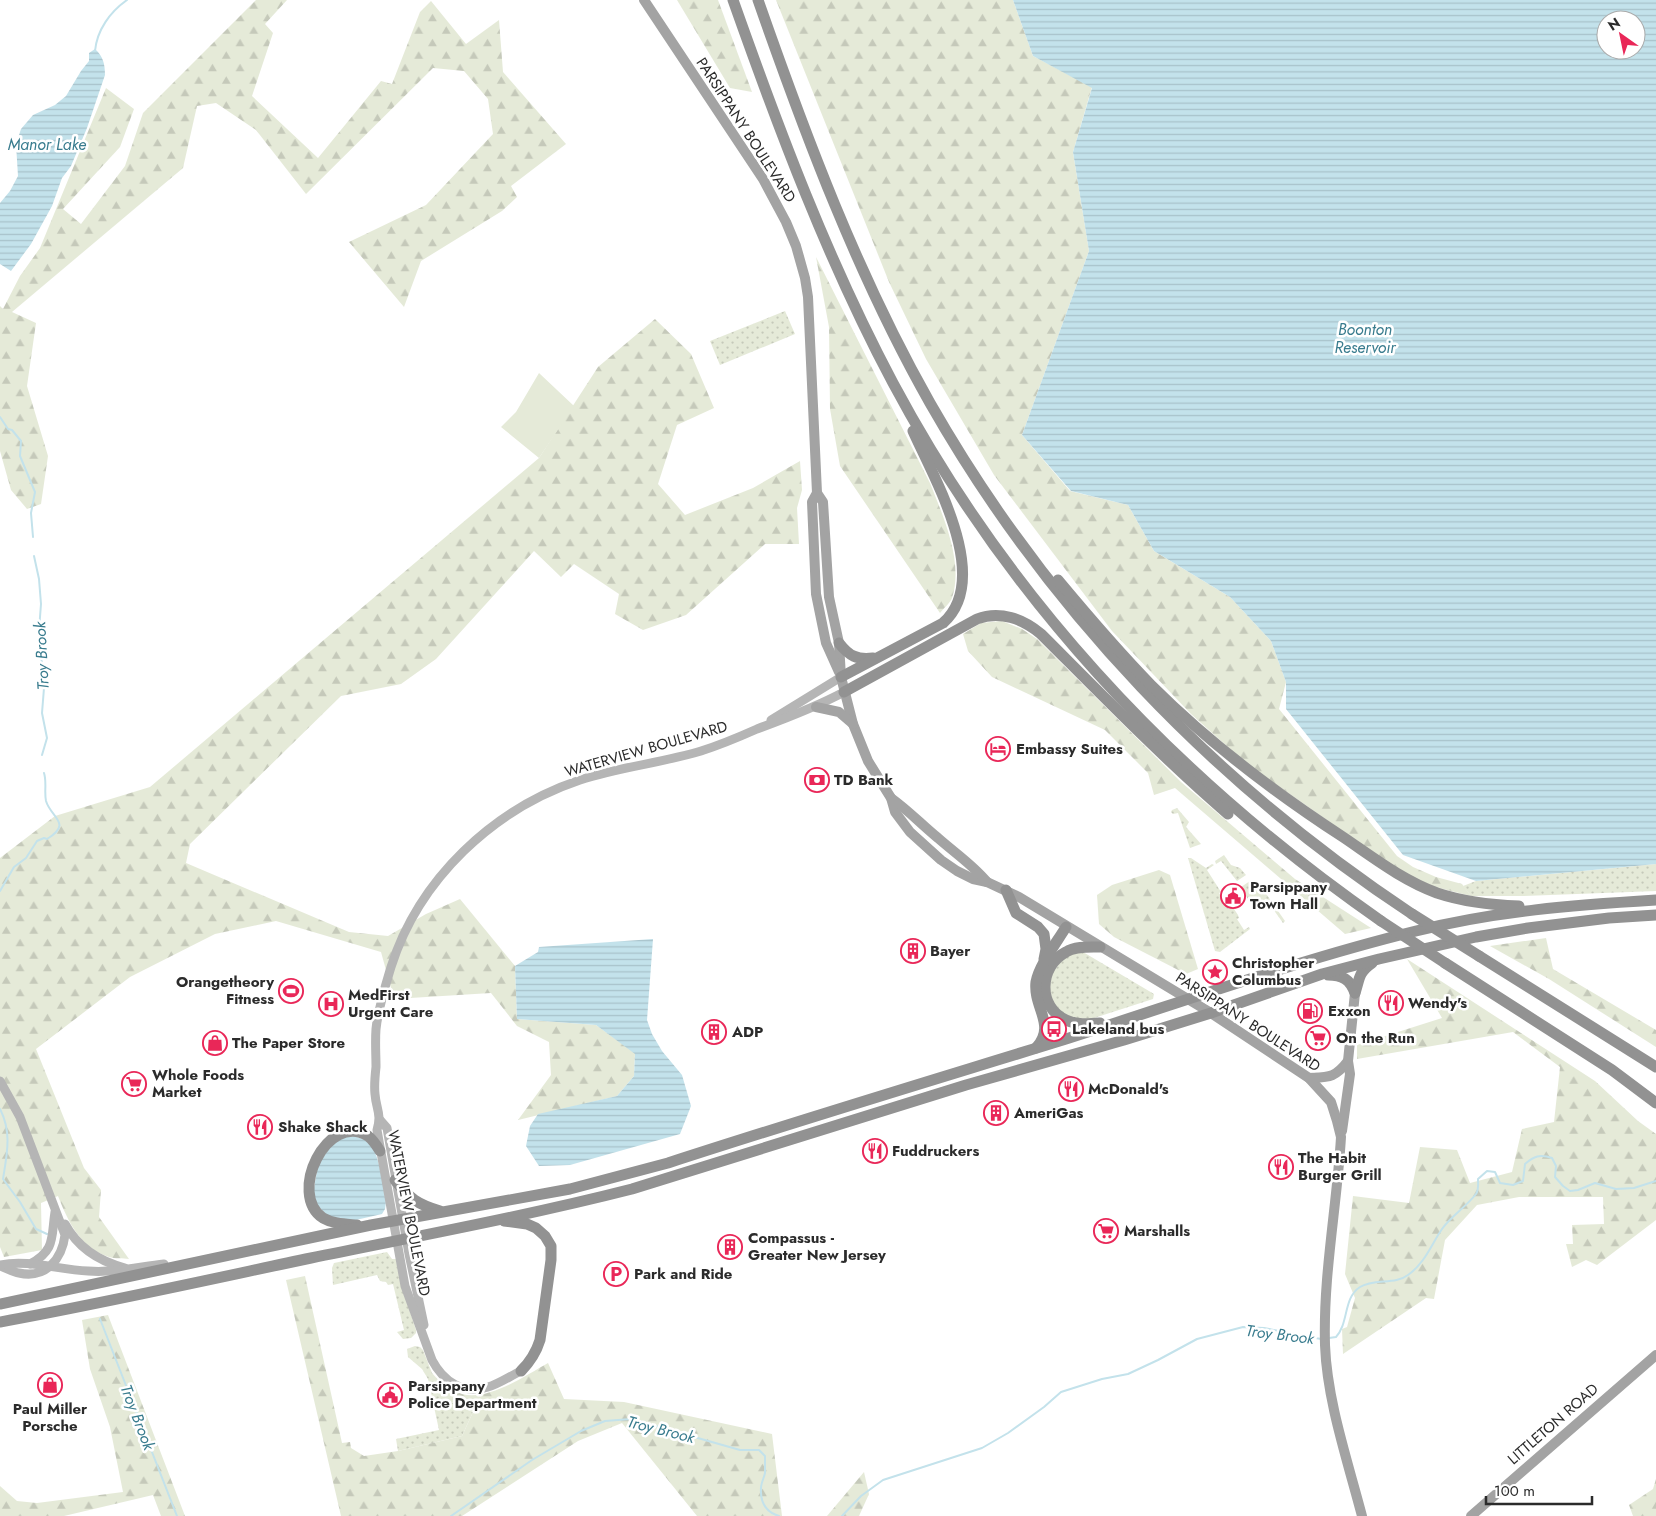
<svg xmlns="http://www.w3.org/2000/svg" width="1656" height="1516" font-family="Jost,sans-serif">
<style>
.grass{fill:url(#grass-dots)}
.forest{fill:url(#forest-firs)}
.park{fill:#e5ead8}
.water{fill:url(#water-rules);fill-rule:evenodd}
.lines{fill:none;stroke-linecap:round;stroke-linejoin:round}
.stream{stroke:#c3e2eb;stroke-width:2}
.secondary{stroke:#b5b5b5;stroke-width:9}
.primary{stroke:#a3a3a3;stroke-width:10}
.highway{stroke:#929292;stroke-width:11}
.highway-bridge{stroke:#929292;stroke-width:11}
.labels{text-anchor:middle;stroke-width:5;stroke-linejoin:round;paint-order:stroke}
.street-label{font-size:15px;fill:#2b2b2b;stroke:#fff}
.poi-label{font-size:15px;font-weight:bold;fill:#2b2b2b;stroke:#fff;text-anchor:start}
.water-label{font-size:16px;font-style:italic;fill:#397c8e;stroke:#fff}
</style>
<defs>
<pattern id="grass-dots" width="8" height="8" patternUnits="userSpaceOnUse" patternTransform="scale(1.25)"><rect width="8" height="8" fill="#e5ead8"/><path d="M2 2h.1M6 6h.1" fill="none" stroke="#c5c9ba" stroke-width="1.8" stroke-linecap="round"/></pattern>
<pattern id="forest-firs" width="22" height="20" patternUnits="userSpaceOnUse" patternTransform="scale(1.25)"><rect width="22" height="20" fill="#e5ead8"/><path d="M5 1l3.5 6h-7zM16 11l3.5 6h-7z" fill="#c5c9ba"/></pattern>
<pattern id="water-rules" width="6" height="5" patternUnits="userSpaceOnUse" patternTransform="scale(1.25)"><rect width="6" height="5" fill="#c3e2eb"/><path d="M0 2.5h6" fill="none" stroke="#a8c2ca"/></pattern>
</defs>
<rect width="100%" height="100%" fill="#fff"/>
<g class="grass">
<polygon points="785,311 795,334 720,365 710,341"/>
<polygon points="1177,808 1189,822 1186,827 1201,844 1190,848 1178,813 1173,814 1171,812 1172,810"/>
<polygon points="1224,855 1231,865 1240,868 1246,875 1237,881 1221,861 1216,864 1215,861"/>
<polygon points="1188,858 1191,858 1206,868 1212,864 1214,865 1207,870 1221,892 1219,893 1223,899 1226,897 1238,915 1239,918 1237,919 1244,930 1249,927 1250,929 1220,952 1215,951"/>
<polygon points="1656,864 1656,891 1524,896 1471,896 1463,886 1476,881"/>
<polygon points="1250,881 1256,887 1260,885 1285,921 1283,923 1266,899 1253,908 1241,887"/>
<path d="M1083,952L1154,994L1153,999L1091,1019C1078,1020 1057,1016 1052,1002C1049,995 1050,984 1049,977L1067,954Z"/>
<polygon points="387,1252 392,1259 396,1259 404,1293 416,1330 416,1333 411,1338 403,1339 397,1332 404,1330 393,1284 388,1285 386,1282 380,1281 377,1275 333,1285 332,1268 334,1263"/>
<polygon points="415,1346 420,1347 423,1350 432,1373 441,1383 442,1398 473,1412 462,1436 398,1451 396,1439 439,1430 428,1379 422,1369 408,1357 407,1349"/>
</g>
<g class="forest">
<polygon points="256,0 287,0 265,24 273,33 252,96 318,158 381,81 392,84 420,12 431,1 466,44 499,20 503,72 566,144 511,186 517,197 502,211 421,261 404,307 349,242 426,205 493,134 488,99 464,71 433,68 306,194 256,130 216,103 197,106 183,168 12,312 36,323 27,386 48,456 41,504 27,509 11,490 0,451 0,306 3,309 20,276 40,248 106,88 134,109 120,147 63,209 81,224 125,166 143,113"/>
<polygon points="677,0 718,0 752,92 730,88"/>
<polygon points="776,0 1013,0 1033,56 1092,87 1073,152 1089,251 1022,435 1070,491 1128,505 1154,551 1230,597 1271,641 1286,682 1279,709 1397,856 1413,867 1436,877 1462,884 1471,896 1435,887 1407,876 1248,765 1191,714 1112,631 994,475 926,359 889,282"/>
<path d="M816,257L930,483C943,516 964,562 952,598C950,603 943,609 940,613L840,466L830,409L829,327Z"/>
<path d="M655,319L691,354L714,408L677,425L658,484L685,515L753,488L800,461L802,490L797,508L799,544H765L686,615L643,630L615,614L619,594L574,564L561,577L534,551L436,659L401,684L341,696L190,844L186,863L349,932L388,936L426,914L460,899L515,966L517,1019L596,1025L635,1053L634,1076L617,1096L518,1120L551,1075L549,1042L517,1026L491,993L394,999L381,952L276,921L215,934L130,977L36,1049L84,1168L101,1190L99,1217L129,1259C123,1258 115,1259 109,1257C80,1248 68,1221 58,1196L41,1203L42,1250L4,1257L0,1247V858L55,816L150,787L539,458L598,367Z"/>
<polygon points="1002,621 1022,629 1037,639 1181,782 1295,879 1371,928 1345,934 1175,788 1154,795 1148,773 1105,730 992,677 968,651 963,634 981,623"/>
<polygon points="1159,870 1170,875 1198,969 1186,974 1114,937 1099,924 1097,895 1112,885"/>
<polygon points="1546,938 1553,969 1656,1030 1656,1047 1549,979 1490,946"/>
<polygon points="1407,959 1595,1081 1638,1121 1656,1134 1656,1220 1597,1265 1586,1260 1572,1267 1566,1244 1573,1244 1572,1225 1604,1224 1603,1197 1519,1197 1477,1205 1445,1240 1434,1299 1426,1298 1343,1354 1342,1329 1347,1327 1355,1298 1345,1274 1353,1196 1409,1203 1420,1147 1457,1150 1470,1183 1512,1172 1522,1129 1554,1122 1560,1067 1513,1032 1357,1059 1357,1045 1442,1018"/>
<path d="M305,1276L342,1443L350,1442L351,1448L364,1456L398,1451L462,1436L473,1412L442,1398L441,1383C447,1387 455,1392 462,1394C488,1401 525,1376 548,1363L564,1399L624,1402L772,1434L782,1516H697L622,1423L578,1441L462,1516H341L286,1280Z"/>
<polygon points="108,1315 185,1516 161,1516 153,1495 64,1516 0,1516 0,1486 17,1501 37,1503 123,1492 110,1427 90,1369 82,1320"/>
<polygon points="864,1472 869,1494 859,1516 827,1516"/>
<polygon points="1656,1479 1656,1516 1633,1516 1629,1505 1653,1489"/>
</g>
<polygon class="park" points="539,373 574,406 539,458 501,427 516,412"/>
<g class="water">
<path d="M1013,0H1656V864L1476,881L1403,855L1286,709V682L1271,641L1230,597L1154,551L1128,505L1071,491L1022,435L1089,251L1073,152L1092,88L1033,56ZM1606,20H1636V50H1606Z"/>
<path d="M95,49C103,56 105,64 105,75L87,128L71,166L62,178L52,206L31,244L11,271L0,264V203L10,191L18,176L16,144L21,129L33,115L55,105L66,96L81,71L89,61V53Z"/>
<polygon points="653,939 647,1020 652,1034 662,1051 682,1075 691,1106 680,1134 570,1165 539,1166 526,1146 530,1126 538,1114 617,1096 634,1076 635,1054 596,1025 517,1019 515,966 538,952 539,947"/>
<path d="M349,1135C355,1137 363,1138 368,1142C380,1152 383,1187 386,1202L385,1209L382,1214L347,1222L329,1217L316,1204L313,1194L318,1165L332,1144Z"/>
</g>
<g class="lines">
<g class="stream">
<path d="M95,51C97,30 110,12 127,0"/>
<polyline points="0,417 8,429 12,430 21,441 20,456 35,492 31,513 33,537"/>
<polyline points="34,556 39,579 41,604 39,630 44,688 42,713 47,738 42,755"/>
<path d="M0,891L14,867L26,858L37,841L44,838L47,839C73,823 51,818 46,801C44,792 47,782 44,773"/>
<path d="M0,1109C12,1132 7,1154 3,1179L20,1202L36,1229L47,1234"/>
<polyline points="100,1319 177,1516"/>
<path d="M1329,1338L1336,1337C1349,1323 1343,1298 1360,1287C1374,1278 1395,1285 1408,1275C1425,1263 1431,1245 1442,1229C1451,1216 1466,1207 1476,1194C1479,1190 1478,1184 1478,1179L1487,1171L1495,1172L1500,1183L1513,1185L1523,1181L1525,1164C1534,1156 1540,1154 1552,1158L1556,1166L1555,1177L1563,1186L1570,1191L1578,1190L1595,1183L1616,1189L1634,1188L1656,1181"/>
<path d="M451,1516L532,1460L581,1431L605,1421L631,1419L740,1450H759L765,1456C765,1462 765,1467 765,1473C764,1478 761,1483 761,1488C760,1503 766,1512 779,1516"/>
<polyline points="842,1516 861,1496 883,1480 982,1448 1008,1433 1044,1407 1061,1392 1102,1379 1128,1374 1158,1360 1197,1339 1243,1327 1264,1328 1321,1339"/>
</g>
<g class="secondary">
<polyline points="771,720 841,677"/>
<path d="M0,1081L20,1117L65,1235C62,1259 46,1279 19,1273C13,1272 6,1268 0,1266"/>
<polyline points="380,1120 387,1128 409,1254 424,1325"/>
<path d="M65,1224C78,1248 98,1261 125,1268"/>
<path d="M30,1264C56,1250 51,1237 55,1212"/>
<path d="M0,1265C28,1259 59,1270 88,1271C114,1273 138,1267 164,1264"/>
<path d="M521,1371C510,1376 499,1384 488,1387C463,1395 443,1381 432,1360L405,1286L377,1130C382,1114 376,1109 375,1094C374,1085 375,1076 376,1067C376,1055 375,1042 376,1029C378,1009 385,987 391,967C419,879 493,809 580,780C619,767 661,763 701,751C720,745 739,737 757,729C787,718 816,707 844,692"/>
</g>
<g class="primary">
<path d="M644,0L763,179L786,222L796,246L805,278L808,297L817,493L823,502L829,597L839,643L841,677L853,724L868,761L891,798L895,812L910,832L941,860L957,871L973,879L987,882L1019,897L1211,1013L1309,1078L1331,1102L1337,1121L1341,1137C1337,1206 1323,1275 1325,1345C1327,1401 1348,1462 1362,1516"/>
<polyline points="817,493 812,502 816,594 826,643 839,672"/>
<polyline points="816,707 839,712 853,724"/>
<path d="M891,798C908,810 922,825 938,838C955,853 973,865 987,882"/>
<path d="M1309,1078C1329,1077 1335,1078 1348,1061"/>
<polyline points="1342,1131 1350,1074 1348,1061 1355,993"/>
<polyline points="1471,1516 1656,1355"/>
</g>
<g class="highway">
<path d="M733,0C779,130 828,261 893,383C1011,604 1177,779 1381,921"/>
<path d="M758,0C806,137 858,276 930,403C1048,610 1214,783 1412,914"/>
<path d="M1058,580C1088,616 1118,651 1151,685C1209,743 1274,792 1343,837C1374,858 1402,880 1437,893C1464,902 1491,905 1519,906"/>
<path d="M839,643C849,656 857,660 873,658"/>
<path d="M841,677L943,623C993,579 934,478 913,431"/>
<path d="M844,692L977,619C1000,610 1023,619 1041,634C1102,695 1162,757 1228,814"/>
<polyline points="1006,890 1016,913 1038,927 1044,934 1046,949 1044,959"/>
<path d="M1100,947C1089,947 1075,946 1066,952C1039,966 1037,1007 1066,1020C1077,1025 1088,1024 1100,1023"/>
<polyline points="1479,956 1656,1067"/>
<polyline points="1445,963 1612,1070 1656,1103"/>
<path d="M1328,975C1342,975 1350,979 1355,993"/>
<path d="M1355,993C1360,978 1358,973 1372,963"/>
<path d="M1036,1048C1057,1025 1033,1008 1036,982C1039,965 1057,942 1066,927"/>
<path d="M395,1180C410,1199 417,1204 440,1211"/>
<path d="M504,1221L527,1224L536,1228L545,1236L551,1246V1260L540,1340C536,1353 530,1362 521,1371"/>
<path d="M357,1225C345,1224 333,1224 323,1218C287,1194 327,1111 368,1136C373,1140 377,1146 380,1151"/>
<path d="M0,1304L371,1225L570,1189L668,1163C800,1120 933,1080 1066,1039C1182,1002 1298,960 1416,931C1495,911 1575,905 1656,900"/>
<path d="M0,1322C104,1303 207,1280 311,1258C418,1236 526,1216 632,1189L966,1085L1124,1040L1211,1013L1322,974L1379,959L1476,937L1528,928L1609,918L1656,915"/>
</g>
<g class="highway-bridge">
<polyline points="1412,914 1479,956"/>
<polyline points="1381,921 1445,963"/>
</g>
</g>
<defs>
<symbol id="hotel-ring" viewBox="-11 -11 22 22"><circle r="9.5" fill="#fff" stroke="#e92758" stroke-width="1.5"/><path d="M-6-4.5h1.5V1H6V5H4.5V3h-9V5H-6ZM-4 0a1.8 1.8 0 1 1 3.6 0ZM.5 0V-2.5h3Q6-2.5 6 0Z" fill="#e92758"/></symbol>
<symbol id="bank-ring" viewBox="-11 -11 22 22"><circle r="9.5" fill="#fff" stroke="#e92758" stroke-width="1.5"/><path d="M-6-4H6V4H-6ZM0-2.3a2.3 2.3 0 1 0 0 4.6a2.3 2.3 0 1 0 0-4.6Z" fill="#e92758"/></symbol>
<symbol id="civic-ring" viewBox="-11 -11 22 22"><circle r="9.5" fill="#fff" stroke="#e92758" stroke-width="1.5"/><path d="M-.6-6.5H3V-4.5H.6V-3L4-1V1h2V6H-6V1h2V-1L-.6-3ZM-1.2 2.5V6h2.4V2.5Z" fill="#e92758"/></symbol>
<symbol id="building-ring" viewBox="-11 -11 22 22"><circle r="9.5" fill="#fff" stroke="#e92758" stroke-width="1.5"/><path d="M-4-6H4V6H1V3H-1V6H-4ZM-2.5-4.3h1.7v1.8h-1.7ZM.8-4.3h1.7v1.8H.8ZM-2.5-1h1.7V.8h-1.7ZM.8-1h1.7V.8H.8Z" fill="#e92758"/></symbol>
<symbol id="sight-ring" viewBox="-11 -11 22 22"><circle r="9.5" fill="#fff" stroke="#e92758" stroke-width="1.5"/><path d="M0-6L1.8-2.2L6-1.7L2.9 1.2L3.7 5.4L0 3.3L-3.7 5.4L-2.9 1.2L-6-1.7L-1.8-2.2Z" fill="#e92758"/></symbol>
<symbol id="stadium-ring" viewBox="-11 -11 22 22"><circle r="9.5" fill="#fff" stroke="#e92758" stroke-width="1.5"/><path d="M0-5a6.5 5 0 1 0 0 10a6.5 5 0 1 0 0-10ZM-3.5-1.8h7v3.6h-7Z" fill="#e92758"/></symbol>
<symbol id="restaurant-ring" viewBox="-11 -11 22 22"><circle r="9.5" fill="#fff" stroke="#e92758" stroke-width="1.5"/><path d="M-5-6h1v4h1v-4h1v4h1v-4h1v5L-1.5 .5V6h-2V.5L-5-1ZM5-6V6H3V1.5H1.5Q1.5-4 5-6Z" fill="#e92758"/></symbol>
<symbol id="hospital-ring" viewBox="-11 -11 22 22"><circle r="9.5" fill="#fff" stroke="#e92758" stroke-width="1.5"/><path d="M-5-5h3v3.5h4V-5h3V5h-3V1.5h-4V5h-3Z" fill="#e92758"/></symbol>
<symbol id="fuel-ring" viewBox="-11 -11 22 22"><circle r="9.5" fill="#fff" stroke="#e92758" stroke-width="1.5"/><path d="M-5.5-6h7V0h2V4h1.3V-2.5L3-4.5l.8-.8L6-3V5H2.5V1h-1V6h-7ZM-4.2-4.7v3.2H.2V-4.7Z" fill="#e92758"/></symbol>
<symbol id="bus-ring" viewBox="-11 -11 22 22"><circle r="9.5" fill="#fff" stroke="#e92758" stroke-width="1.5"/><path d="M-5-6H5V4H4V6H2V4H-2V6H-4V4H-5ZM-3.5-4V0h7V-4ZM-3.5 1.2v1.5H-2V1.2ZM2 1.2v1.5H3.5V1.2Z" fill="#e92758"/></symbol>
<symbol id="supermarket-ring" viewBox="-11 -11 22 22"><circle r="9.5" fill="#fff" stroke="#e92758" stroke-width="1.5"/><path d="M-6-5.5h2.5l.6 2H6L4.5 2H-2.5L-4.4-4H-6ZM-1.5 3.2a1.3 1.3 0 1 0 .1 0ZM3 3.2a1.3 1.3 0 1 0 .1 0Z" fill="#e92758"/></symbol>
<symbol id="shop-ring" viewBox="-11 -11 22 22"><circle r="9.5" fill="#fff" stroke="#e92758" stroke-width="1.5"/><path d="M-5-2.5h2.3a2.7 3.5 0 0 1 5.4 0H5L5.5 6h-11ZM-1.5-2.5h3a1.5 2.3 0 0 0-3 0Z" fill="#e92758"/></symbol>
<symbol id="parking-ring" viewBox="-11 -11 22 22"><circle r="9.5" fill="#fff" stroke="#e92758" stroke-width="1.5"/><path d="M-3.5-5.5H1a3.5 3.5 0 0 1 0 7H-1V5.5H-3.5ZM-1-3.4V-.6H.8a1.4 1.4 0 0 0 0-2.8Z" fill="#e92758"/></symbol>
</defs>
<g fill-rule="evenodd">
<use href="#hotel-ring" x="984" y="735" width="28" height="28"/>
<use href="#bank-ring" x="803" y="766" width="28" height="28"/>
<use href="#civic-ring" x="1219" y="882" width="28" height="28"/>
<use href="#building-ring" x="899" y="937" width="28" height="28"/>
<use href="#sight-ring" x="1201" y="958" width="28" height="28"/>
<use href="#stadium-ring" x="277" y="977" width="28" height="28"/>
<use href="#restaurant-ring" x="1377" y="989" width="28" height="28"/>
<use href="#hospital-ring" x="317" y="990" width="28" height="28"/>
<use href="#fuel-ring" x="1296" y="997" width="28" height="28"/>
<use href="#bus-ring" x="1040" y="1015" width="28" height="28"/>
<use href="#building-ring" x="700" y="1018" width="28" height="28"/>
<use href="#supermarket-ring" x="1304" y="1024" width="28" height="28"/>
<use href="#shop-ring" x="201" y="1029" width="28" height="28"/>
<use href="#supermarket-ring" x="120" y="1070" width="28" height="28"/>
<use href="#restaurant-ring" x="1057" y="1075" width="28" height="28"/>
<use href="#building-ring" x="982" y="1099" width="28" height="28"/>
<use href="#restaurant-ring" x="246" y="1113" width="28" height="28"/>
<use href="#restaurant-ring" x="861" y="1137" width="28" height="28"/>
<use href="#restaurant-ring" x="1267" y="1153" width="28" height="28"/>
<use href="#supermarket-ring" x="1092" y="1217" width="28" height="28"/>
<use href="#building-ring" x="716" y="1233" width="28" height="28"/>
<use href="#parking-ring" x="602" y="1260" width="28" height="28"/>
<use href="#shop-ring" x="36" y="1371" width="28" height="28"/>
<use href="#civic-ring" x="376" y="1381" width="28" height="28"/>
</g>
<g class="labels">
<g class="street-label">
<text transform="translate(746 130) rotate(57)" y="5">PARSIPPANY BOULEVARD</text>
<text transform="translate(646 749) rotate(-16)" y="5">WATERVIEW BOULEVARD</text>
<text transform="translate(1248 1022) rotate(33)" y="5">PARSIPPANY BOULEVARD</text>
<text transform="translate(409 1213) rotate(79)" y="5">WATERVIEW BOULEVARD</text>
<text transform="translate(1553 1424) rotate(-41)" y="5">LITTLETON ROAD</text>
</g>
<g class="poi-label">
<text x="1016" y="754">Embassy Suites</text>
<text x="834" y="785">TD Bank</text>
<text x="1250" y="892">Parsippany<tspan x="1250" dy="17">Town Hall</tspan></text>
<text x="930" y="956">Bayer</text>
<text x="1232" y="968">Christopher<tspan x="1232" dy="17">Columbus</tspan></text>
<text x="274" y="987" text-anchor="end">Orangetheory<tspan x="274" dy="17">Fitness</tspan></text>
<text x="348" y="1000">MedFirst<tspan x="348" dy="17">Urgent Care</tspan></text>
<text x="1408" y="1008">Wendy's</text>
<text x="1328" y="1016">Exxon</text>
<text x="1072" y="1034">Lakeland bus</text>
<text x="732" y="1037">ADP</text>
<text x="1336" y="1043">On the Run</text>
<text x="232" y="1048">The Paper Store</text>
<text x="152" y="1080">Whole Foods<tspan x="152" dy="17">Market</tspan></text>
<text x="1088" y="1094">McDonald's</text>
<text x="1014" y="1118">AmeriGas</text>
<text x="278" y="1132">Shake Shack</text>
<text x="892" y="1156">Fuddruckers</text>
<text x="1298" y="1163">The Habit<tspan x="1298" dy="17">Burger Grill</tspan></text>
<text x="1124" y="1236">Marshalls</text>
<text x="748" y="1243">Compassus -<tspan x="748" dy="17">Greater New Jersey</tspan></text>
<text x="634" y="1279">Park and Ride</text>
<text x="408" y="1391">Parsippany<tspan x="408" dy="17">Police Department</tspan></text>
<text x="50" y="1414" text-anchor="middle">Paul Miller<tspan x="50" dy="17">Porsche</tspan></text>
</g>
<g class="water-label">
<text x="47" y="150">Manor Lake</text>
<text x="1365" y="335">Boonton<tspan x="1365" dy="18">Reservoir</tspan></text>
<text transform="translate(41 656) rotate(-93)" y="6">Troy Brook</text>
<text transform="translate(1280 1334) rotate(7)" y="6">Troy Brook</text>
<text transform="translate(138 1417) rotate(69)" y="6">Troy Brook</text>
<text transform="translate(661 1429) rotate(14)" y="6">Troy Brook</text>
</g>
</g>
<g transform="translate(1621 35) rotate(327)"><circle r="24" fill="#ffffff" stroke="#aaaaaa"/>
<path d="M0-4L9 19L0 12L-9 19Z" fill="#e92758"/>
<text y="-8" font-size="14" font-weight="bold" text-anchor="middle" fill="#2b2b2b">N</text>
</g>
<path d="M1486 1496v8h106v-8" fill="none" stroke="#2b2b2b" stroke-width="2.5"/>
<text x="1494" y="1496" font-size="15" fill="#2b2b2b" stroke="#ffffff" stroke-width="4" paint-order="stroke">100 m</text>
</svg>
